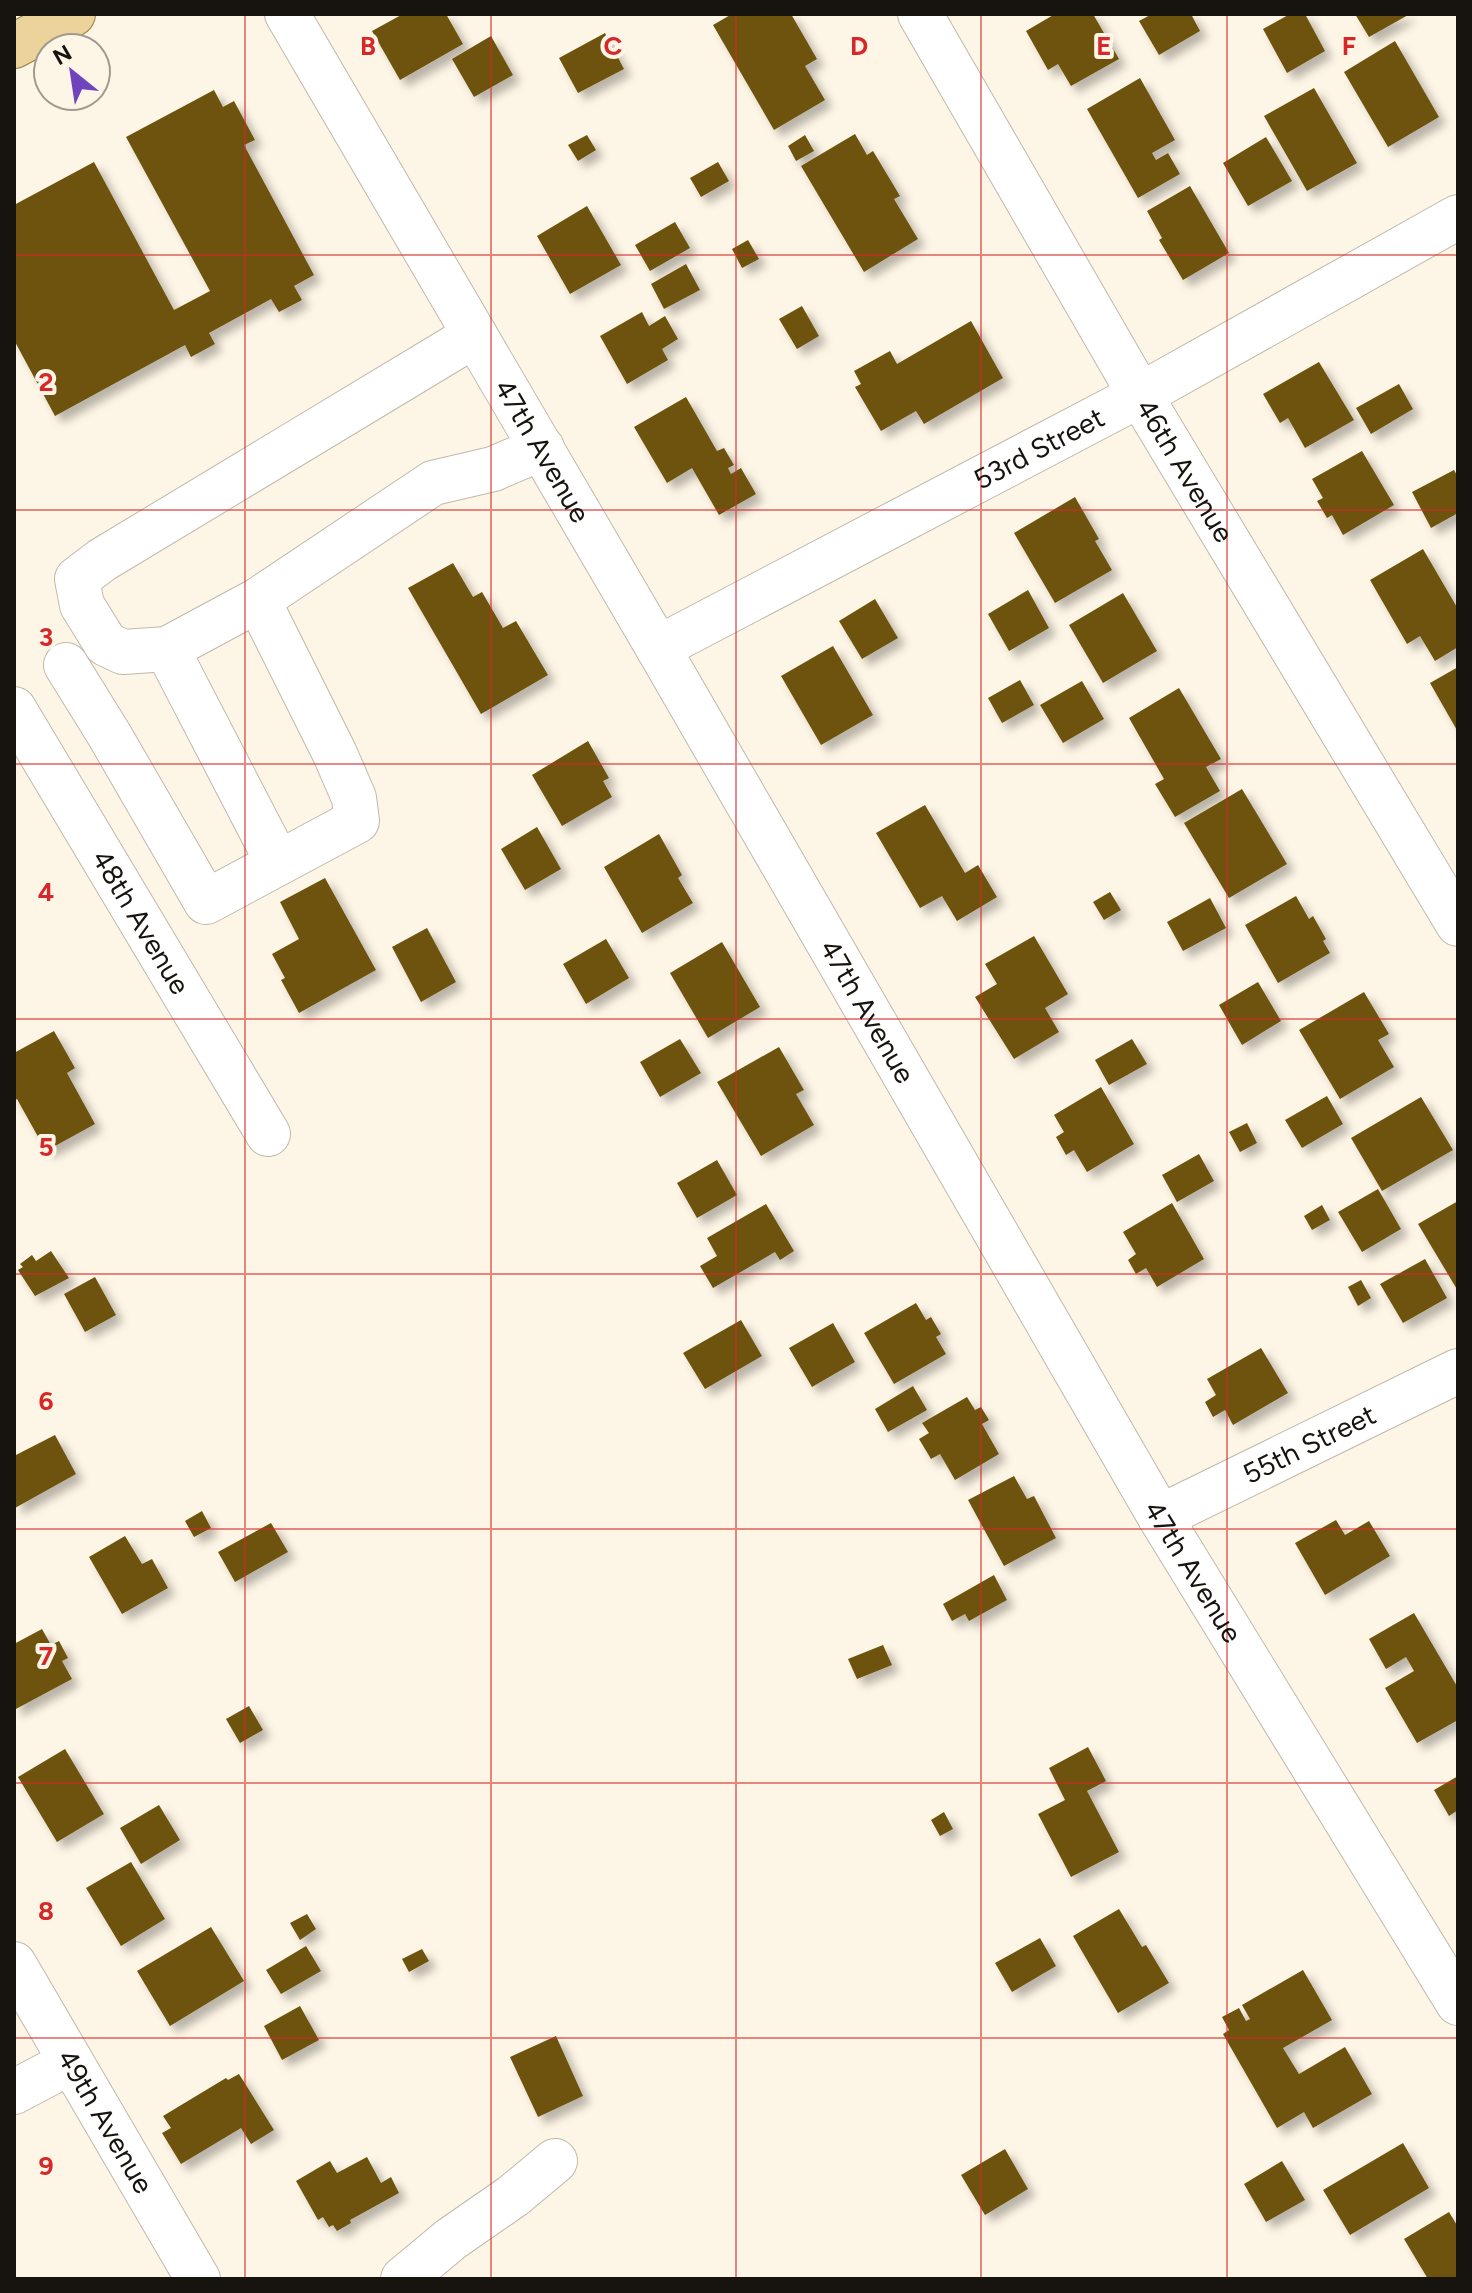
<svg xmlns="http://www.w3.org/2000/svg" width="1472" height="2293" font-family="Figtree,sans-serif">
<style>
.building{fill:#6d530c;filter:url(#shadow)}
.lines{fill:none;stroke-linecap:round;stroke-linejoin:round}
.minor-casing{stroke:#c0b9aa;stroke-width:46}
.major-casing{stroke:#987d3e;stroke-width:46}
.minor{stroke:#fff;stroke-width:44}
.major{stroke:#ebd39b;stroke-width:44}
.grid{fill:none;stroke:#d62828;stroke-width:2;stroke-opacity:0.55}
.labels{text-anchor:middle;stroke-width:8;stroke-linejoin:round;paint-order:stroke}
.street-label{font-size:28px;fill:#17140f;stroke:#fdf5e5}
.grid-label{font-size:26px;text-anchor:middle;font-weight:bold;fill:#d62828;stroke:#fdf5e5;stroke-width:8;stroke-linejoin:round;paint-order:stroke}
</style>
<defs>
<filter id="shadow"><feDropShadow dx="7" dy="7" stdDeviation="4" flood-color="#0004"/></filter>
</defs>
<rect width="100%" height="100%" fill="#fdf5e5"/>
<g class="building">
<polygon points="403,14 446,14 463,44 400,80 372,31"/>
<polygon points="732,14 791,14 817,59 805,66 825,100 774,130 713,25"/>
<polygon points="1055,14 1093,14 1119,59 1071,86 1058,64 1048,70 1026,31"/>
<polygon points="1152,14 1191,14 1200,31 1159,55 1139,21"/>
<polygon points="1290,14 1305,14 1325,51 1287,73 1263,29"/>
<polygon points="1355,14 1410,14 1369,37"/>
<polygon points="605,33 624,69 578,93 559,58"/>
<polygon points="491,36 513,75 474,97 452,59"/>
<polygon points="1395,41 1439,117 1388,147 1344,72"/>
<polygon points="1140,78 1175,140 1152,153 1156,160 1168,153 1180,174 1138,198 1087,109"/>
<polygon points="1314,88 1357,163 1307,191 1264,116"/>
<polygon points="214,90 223,107 234,101 255,140 244,145 314,275 294,286 302,300 279,312 271,299 209,333 215,344 191,357 185,345 55,416 14,340 14,205 94,162 174,310 210,291 126,137"/>
<polygon points="855,134 867,155 873,151 900,196 894,199 918,239 864,272 801,166"/>
<polygon points="587,135 596,150 578,161 568,145"/>
<polygon points="805,135 814,151 796,161 788,146"/>
<polygon points="1266,137 1292,181 1248,206 1223,163"/>
<polygon points="718,162 729,181 701,197 690,178"/>
<polygon points="1190,186 1229,253 1183,280 1159,240 1162,238 1147,211"/>
<polygon points="587,206 621,265 570,294 537,236"/>
<polygon points="675,222 690,248 650,271 635,245"/>
<polygon points="748,240 759,259 742,268 732,249"/>
<polygon points="686,264 700,290 664,309 651,284"/>
<polygon points="802,306 819,336 797,349 779,319"/>
<polygon points="642,312 649,326 665,316 678,339 662,349 668,360 627,384 600,336"/>
<polygon points="971,321 1003,378 924,424 916,411 881,431 855,387 861,384 854,371 890,351 897,364"/>
<polygon points="1319,362 1354,420 1305,448 1288,418 1280,423 1263,394"/>
<polygon points="1399,384 1413,409 1371,434 1356,408"/>
<polygon points="686,397 717,451 724,448 734,465 728,468 731,474 741,468 756,494 719,515 692,468 667,483 634,427"/>
<polygon points="1362,451 1394,505 1343,535 1332,515 1327,518 1317,501 1323,498 1312,479"/>
<polygon points="1454,470 1458,477 1458,513 1431,528 1412,492"/>
<polygon points="1075,497 1099,539 1095,541 1112,570 1055,603 1014,533"/>
<polygon points="1423,549 1458,609 1458,647 1435,661 1420,636 1407,644 1370,580"/>
<polygon points="453,563 473,597 482,592 503,628 516,621 548,675 481,714 408,588"/>
<polygon points="1028,590 1049,628 1009,651 988,614"/>
<polygon points="1123,593 1157,651 1103,683 1069,625"/>
<polygon points="875,599 898,638 862,659 839,621"/>
<polygon points="833,646 873,715 821,745 781,676"/>
<polygon points="1458,667 1458,732 1430,683"/>
<polygon points="1020,680 1034,705 1002,723 988,698"/>
<polygon points="1082,681 1104,719 1063,743 1040,705"/>
<polygon points="1179,688 1221,759 1206,767 1220,791 1175,817 1155,784 1164,779 1129,718"/>
<polygon points="588,741 609,778 603,781 612,797 562,826 532,775"/>
<polygon points="1242,789 1287,864 1229,898 1184,823"/>
<polygon points="925,805 965,873 978,865 997,897 957,921 942,896 920,908 876,833"/>
<polygon points="537,827 561,869 525,890 501,849"/>
<polygon points="659,834 682,875 678,878 693,903 642,933 604,867"/>
<polygon points="325,878 376,970 299,1013 281,980 285,978 272,954 299,939 280,902"/>
<polygon points="1110,892 1121,910 1104,920 1093,902"/>
<polygon points="1296,896 1309,919 1313,916 1326,939 1323,941 1330,953 1278,983 1245,925"/>
<polygon points="1210,898 1226,928 1183,951 1167,922"/>
<polygon points="427,928 456,982 421,1002 392,947"/>
<polygon points="1034,936 1068,994 1045,1008 1059,1032 1014,1059 975,997 997,984 985,964"/>
<polygon points="606,939 629,978 586,1004 563,964"/>
<polygon points="722,942 760,1007 708,1038 670,973"/>
<polygon points="1258,982 1281,1021 1242,1045 1219,1005"/>
<polygon points="1364,992 1389,1034 1378,1040 1394,1067 1340,1099 1299,1030"/>
<polygon points="54,1031 75,1068 67,1073 95,1124 46,1151 17,1099 14,1101 14,1053"/>
<polygon points="680,1039 701,1073 660,1097 640,1062"/>
<polygon points="1132,1039 1147,1064 1109,1085 1095,1060"/>
<polygon points="779,1047 804,1090 796,1094 814,1125 761,1156 717,1082"/>
<polygon points="1101,1087 1134,1144 1087,1172 1074,1150 1066,1155 1056,1137 1064,1132 1054,1115"/>
<polygon points="1327,1096 1343,1124 1302,1148 1285,1120"/>
<polygon points="1421,1097 1453,1150 1382,1191 1351,1138"/>
<polygon points="1247,1123 1257,1143 1240,1152 1229,1132"/>
<polygon points="1199,1154 1214,1181 1177,1202 1162,1175"/>
<polygon points="717,1160 737,1195 697,1218 677,1183"/>
<polygon points="1378,1189 1401,1229 1362,1252 1338,1212"/>
<polygon points="1458,1201 1458,1291 1418,1224"/>
<polygon points="1172,1203 1204,1259 1157,1287 1146,1268 1136,1274 1128,1260 1136,1254 1123,1232"/>
<polygon points="766,1204 794,1251 780,1260 775,1252 713,1288 700,1266 717,1256 707,1238"/>
<polygon points="1322,1205 1330,1220 1312,1230 1304,1216"/>
<polygon points="51,1251 69,1278 35,1296 18,1270 23,1267 20,1264 32,1255 36,1261"/>
<polygon points="1425,1259 1447,1298 1403,1323 1380,1284"/>
<polygon points="95,1277 116,1315 85,1332 64,1294"/>
<polygon points="1361,1280 1371,1298 1358,1306 1348,1287"/>
<polygon points="916,1303 926,1320 931,1317 941,1334 936,1337 946,1354 894,1384 864,1333"/>
<polygon points="741,1320 762,1356 705,1389 683,1353"/>
<polygon points="833,1323 855,1362 812,1387 789,1348"/>
<polygon points="1261,1348 1288,1393 1233,1425 1225,1410 1213,1417 1205,1402 1216,1395 1207,1379"/>
<polygon points="913,1386 927,1410 888,1432 875,1409"/>
<polygon points="967,1397 975,1410 981,1407 989,1420 982,1424 999,1454 955,1480 940,1454 931,1459 919,1439 929,1433 922,1423"/>
<polygon points="55,1435 76,1474 15,1508 14,1456"/>
<polygon points="1014,1476 1027,1499 1034,1496 1056,1538 1004,1566 968,1500"/>
<polygon points="202,1511 211,1528 194,1537 185,1521"/>
<polygon points="1336,1520 1345,1535 1369,1521 1390,1556 1325,1595 1295,1543"/>
<polygon points="271,1523 288,1552 235,1582 218,1552"/>
<polygon points="125,1536 142,1564 152,1559 168,1588 122,1614 89,1557"/>
<polygon points="994,1575 1007,1600 969,1621 965,1614 952,1621 943,1604"/>
<polygon points="1414,1613 1458,1688 1458,1720 1417,1743 1385,1688 1414,1671 1406,1657 1386,1669 1369,1639"/>
<polygon points="42,1629 51,1645 59,1641 68,1658 62,1661 72,1679 14,1710 14,1644"/>
<polygon points="883,1645 892,1665 857,1679 848,1659"/>
<polygon points="249,1706 263,1730 240,1743 226,1719"/>
<polygon points="1088,1747 1106,1781 1087,1791 1119,1852 1071,1877 1038,1814 1065,1800 1049,1768"/>
<polygon points="65,1749 104,1814 57,1842 18,1777"/>
<polygon points="1458,1776 1458,1810 1449,1816 1434,1790"/>
<polygon points="159,1805 180,1840 141,1864 120,1828"/>
<polygon points="944,1812 953,1829 940,1836 931,1820"/>
<polygon points="131,1862 165,1919 121,1946 86,1888"/>
<polygon points="1119,1909 1142,1947 1146,1945 1169,1983 1118,2013 1073,1936"/>
<polygon points="307,1914 316,1929 300,1940 290,1923"/>
<polygon points="211,1927 244,1981 170,2026 137,1971"/>
<polygon points="1040,1938 1056,1966 1012,1992 995,1963"/>
<polygon points="306,1946 321,1971 281,1994 266,1970"/>
<polygon points="422,1949 429,1961 409,1972 402,1959"/>
<polygon points="1303,1970 1332,2020 1283,2048 1299,2074 1345,2047 1372,2094 1313,2128 1304,2112 1277,2128 1223,2034 1229,2030 1222,2017 1239,2008 1246,2021 1250,2019 1242,2005"/>
<polygon points="300,2006 319,2040 282,2060 264,2026"/>
<polygon points="556,2036 583,2096 538,2117 510,2057"/>
<polygon points="239,2074 274,2130 251,2144 241,2128 181,2164 162,2133 171,2128 163,2116 226,2078 228,2080"/>
<polygon points="1403,2143 1429,2188 1350,2235 1323,2190"/>
<polygon points="1005,2149 1028,2189 985,2215 961,2175"/>
<polygon points="367,2157 381,2183 391,2177 399,2193 350,2220 351,2223 337,2231 333,2225 329,2227 323,2217 318,2220 296,2181 330,2161 337,2173"/>
<polygon points="1282,2161 1305,2200 1266,2222 1244,2184"/>
<polygon points="1449,2212 1458,2227 1458,2279 1428,2279 1404,2239"/>
</g>
<g class="lines">
<defs>
<g id="minor">
<path id="s1" d="M287,14L658,648L1160,1517L1458,2003"/>
<path id="s2" d="M920,14L1140,395L1458,924"/>
<polyline points="258,600 167,649 123,652 106,644 82,605 77,579 102,560 475,335"/>
<path id="s3" d="M658,648L1140,395L1458,217"/>
<polyline points="167,649 278,863"/>
<polyline points="66,665 110,736 206,902 357,821 354,798 335,754 258,600 433,483 493,469 542,448"/>
<path id="s4" d="M14,709L268,1134"/>
<path id="s5" d="M1160,1517L1458,1371"/>
<path id="s6" d="M14,1964L198,2279"/>
<polyline points="14,2092 71,2062"/>
<polyline points="403,2279 451,2239 513,2196 555,2161"/>
</g>
<polyline id="major" points="14,46 73,14"/>
</defs>
<use href="#minor" class="minor-casing"/>
<use href="#major" class="major-casing"/>
<use href="#minor" class="minor"/>
<use href="#major" class="major"/>
</g>
<path class="grid" d="M245,14V2279M491,14V2279M736,14V2279M981,14V2279M1227,14V2279M14,255H1458M14,510H1458M14,764H1458M14,1019H1458M14,1274H1458M14,1529H1458M14,1783H1458M14,2038H1458"/>
<g class="labels">
<g class="street-label">
<text dy="10" stroke="none"><textPath href="#s3" startOffset="430">53rd Street</textPath></text>
<text dy="10" stroke="none"><textPath href="#s1" startOffset="506">47th Avenue</textPath></text>
<text dy="10" stroke="none"><textPath href="#s2" startOffset="528">46th Avenue</textPath></text>
<text dy="10" stroke="none"><textPath href="#s4" startOffset="248">48th Avenue</textPath></text>
<text dy="10" stroke="none"><textPath href="#s1" startOffset="1154">47th Avenue</textPath></text>
<text dy="10" stroke="none"><textPath href="#s5" startOffset="166">55th Street</textPath></text>
<text dy="10" stroke="none"><textPath href="#s1" startOffset="1802">47th Avenue</textPath></text>
<text dy="10" stroke="none"><textPath href="#s6" startOffset="182">49th Avenue</textPath></text>
</g>
</g>
<g class="grid-label">
<text x="368" y="55">B</text>
<text x="613" y="55">C</text>
<text x="859" y="55">D</text>
<text x="1104" y="55">E</text>
<text x="1349" y="55">F</text>
<text x="46" y="391">2</text>
<text x="46" y="646">3</text>
<text x="46" y="901">4</text>
<text x="46" y="1156">5</text>
<text x="46" y="1410">6</text>
<text x="46" y="1665">7</text>
<text x="46" y="1920">8</text>
<text x="46" y="2175">9</text>
</g>
<rect width="1472" height="2293" fill="none" stroke="#17140f" stroke-width="32"/>
<g transform="translate(72 72) rotate(330)"><circle r="38" fill="#fdf5e5" stroke="#a19b8f" stroke-width="2"/>
<path d="M0-6L14 30L0 20L-14 30Z" fill="#6f44bc"/>
<text y="-12" font-size="22" font-weight="bold" text-anchor="middle" fill="#17140f">N</text>
</g>
</svg>
